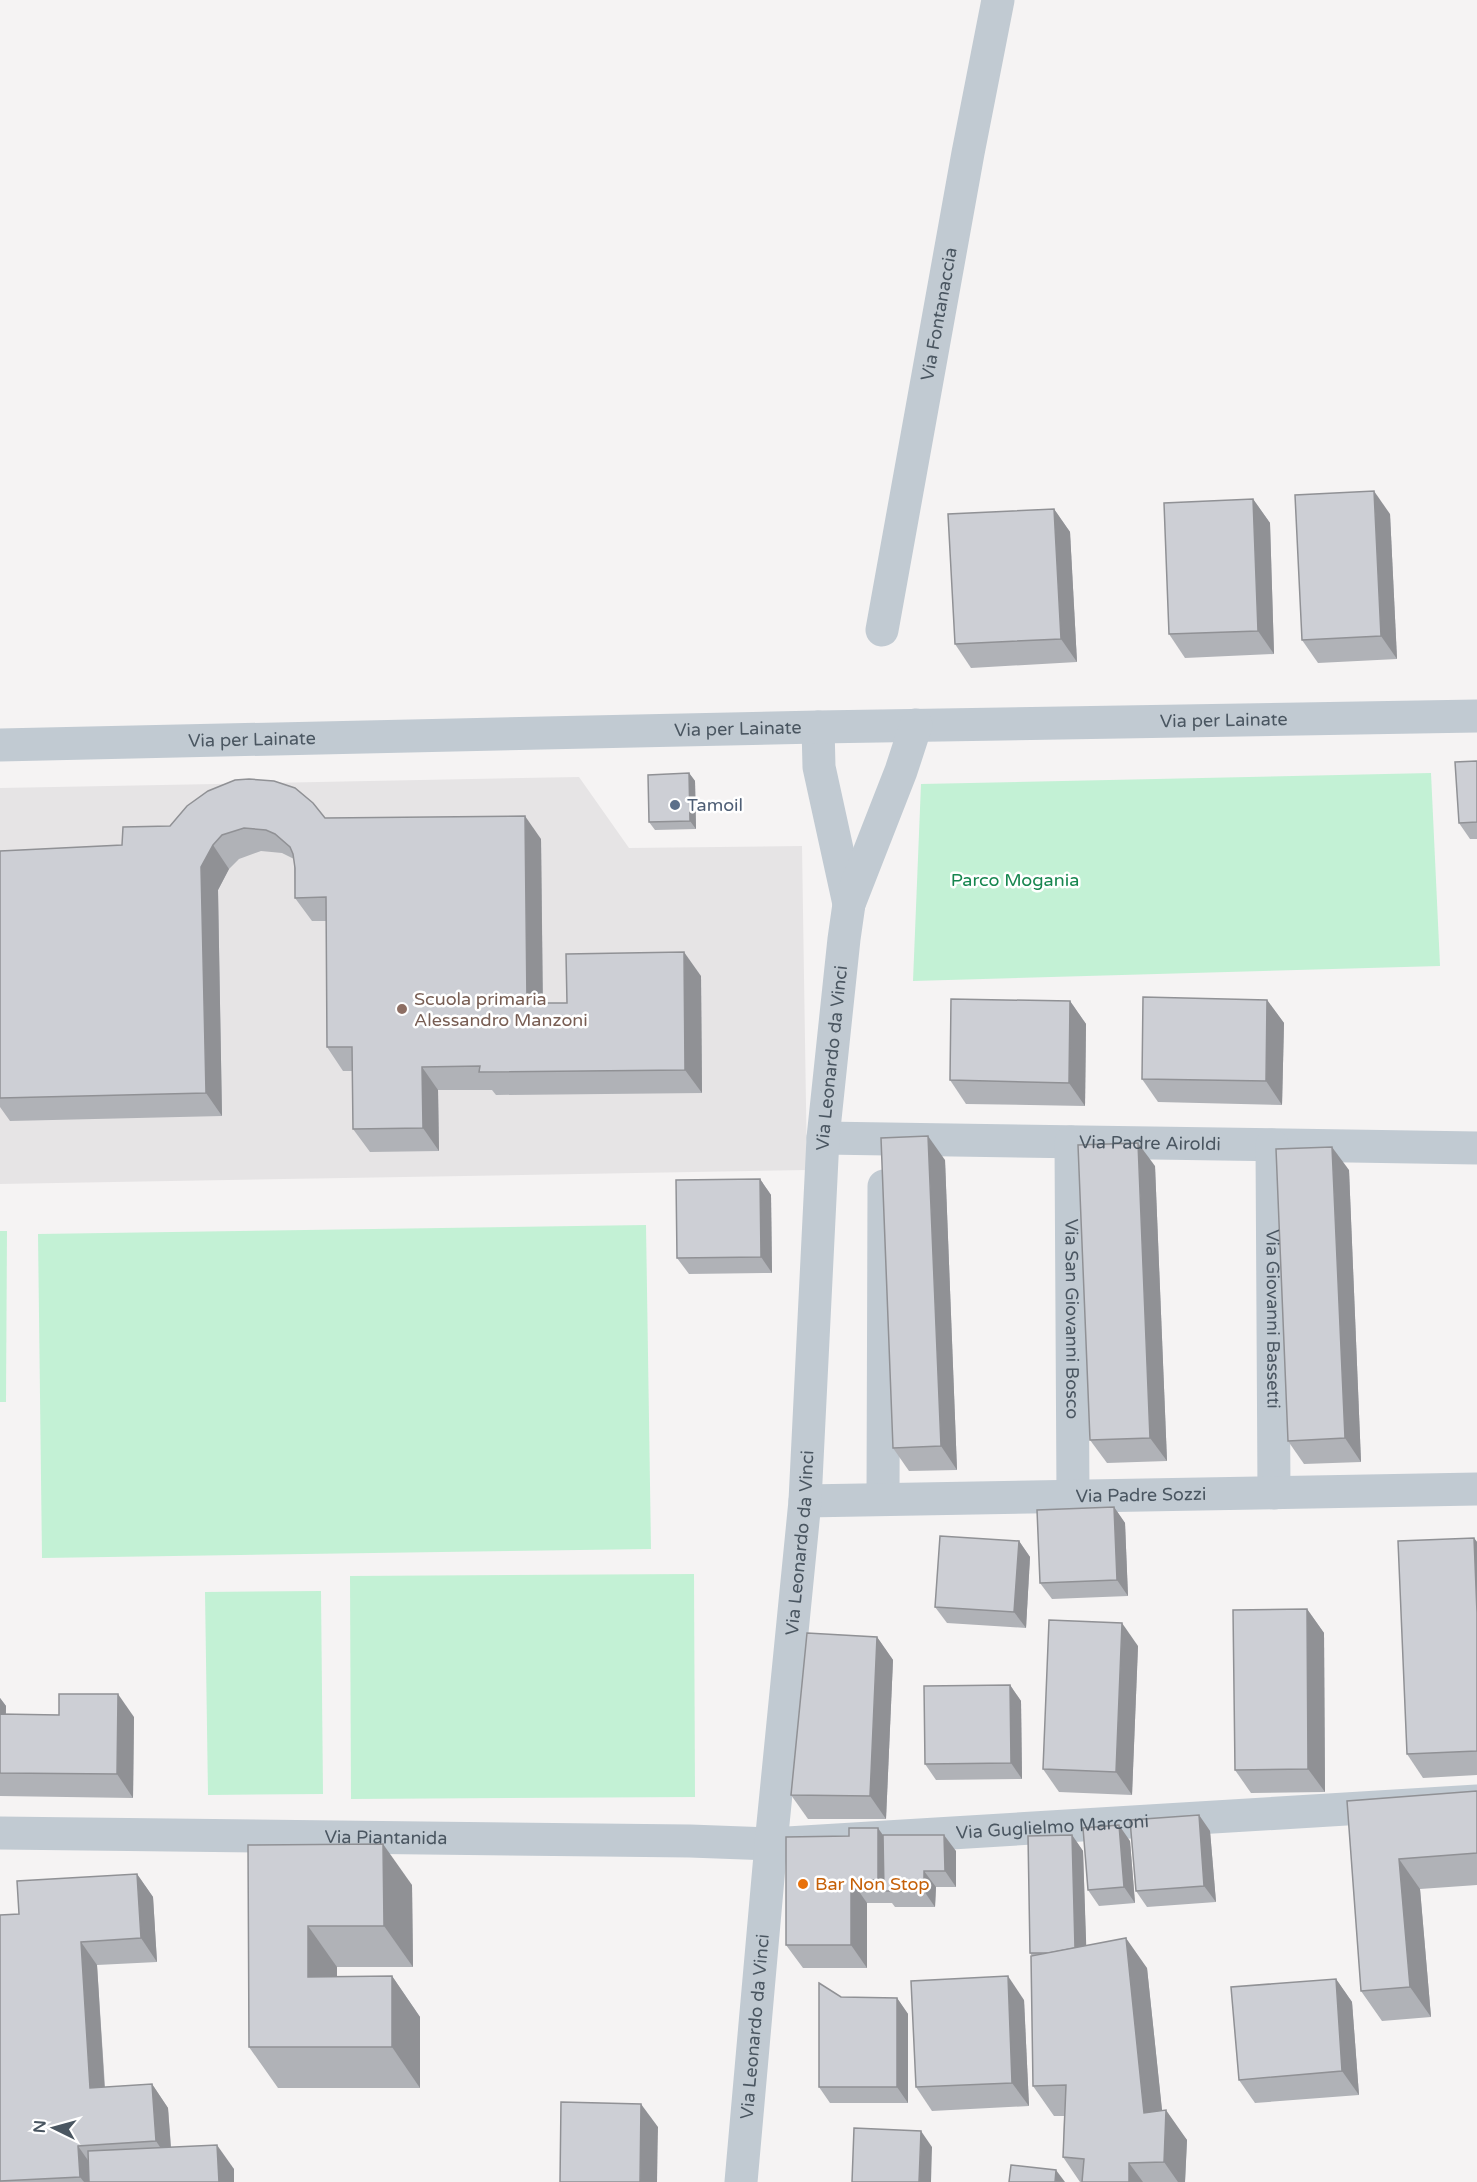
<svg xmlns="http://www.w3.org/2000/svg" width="1477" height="2182" font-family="'Varela Round',sans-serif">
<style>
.education{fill:#e6e4e5}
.green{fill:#c3f1d5}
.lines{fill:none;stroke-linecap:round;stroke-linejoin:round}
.minor{stroke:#c1cad2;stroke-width:33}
.wall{fill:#b0b2b7}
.shaded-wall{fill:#909195}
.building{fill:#cdcfd5;stroke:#909195;stroke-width:1.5}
.service-dot{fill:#5c6f8a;stroke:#fff;stroke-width:2}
.education-dot{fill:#8d6e63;stroke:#fff;stroke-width:2}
.food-dot{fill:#e8710a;stroke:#fff;stroke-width:2}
.labels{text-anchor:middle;stroke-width:5;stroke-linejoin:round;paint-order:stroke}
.street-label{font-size:18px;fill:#4a5661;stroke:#fff}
.service-label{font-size:18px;fill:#4e5e75;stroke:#fff;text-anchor:start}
.park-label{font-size:18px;fill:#17864f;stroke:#fff}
.education-label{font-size:18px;fill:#785e54;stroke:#fff;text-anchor:start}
.food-label{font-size:18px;fill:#c56008;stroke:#fff;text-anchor:start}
</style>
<rect width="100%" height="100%" fill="#f5f3f3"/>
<polygon class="education" points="579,777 629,848 802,846 807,1170 0,1184 0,788"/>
<g class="green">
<polygon points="1431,773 1440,966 913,981 921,784"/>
<polygon points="646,1225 651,1549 42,1558 38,1234"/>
<polygon points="0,1231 7,1231 6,1402 0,1402"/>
<polygon points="694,1574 695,1797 351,1799 350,1576"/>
<polygon points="321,1591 323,1794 208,1795 205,1592"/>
</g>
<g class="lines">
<g class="minor">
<path id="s1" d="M882,630L968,153L998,0"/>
<polyline points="818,727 819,767 849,904"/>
<path id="s2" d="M0,745L818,727L1477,716"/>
<path id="s3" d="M823,1138L1477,1148"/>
<path id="s4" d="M1071,1142L1073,1496"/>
<path id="s5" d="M1272,1145L1274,1493"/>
<polyline points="883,1499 884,1186"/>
<path id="s6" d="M805,1501L1477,1489"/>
<path id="s7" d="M0,1833L690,1841L771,1844L1477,1801"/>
<path id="s8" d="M741,2182L771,1844L805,1501L823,1138L844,939L849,904L901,771L916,725"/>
</g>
</g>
<g class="wall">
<polygon points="1253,499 1270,523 1274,654 1185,658 1169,634"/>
<polygon points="1054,509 1070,532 1077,662 971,668 955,644"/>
<polygon points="1390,514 1397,659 1318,663 1302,640"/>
<polygon points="1477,761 1477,839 1470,839 1459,823"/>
<polygon points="689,773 695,781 696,829 655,830 649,822"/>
<polygon points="325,818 541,839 543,1003 567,1003 701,976 702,1093 496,1095 492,1090 438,1090 439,1151 370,1152 353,1129 353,1071 343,1071 327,1047 326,921 312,921 295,898 294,859 282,853 261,851 239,859 229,869 218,890 222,1116 10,1121 0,1107 0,851 122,845 170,826"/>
<polygon points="1267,1000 1284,1023 1282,1105 1158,1102 1142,1079"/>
<polygon points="1070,1001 1086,1024 1085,1106 966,1104 950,1080"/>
<polygon points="945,1160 957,1470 909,1471 893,1448"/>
<polygon points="1155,1166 1167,1461 1107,1463 1090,1440"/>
<polygon points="1349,1170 1361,1462 1304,1464 1288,1441"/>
<polygon points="760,1179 771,1195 772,1273 689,1274 677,1258"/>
<polygon points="1114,1507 1125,1523 1128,1596 1052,1599 1040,1583"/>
<polygon points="1474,1538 1477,1542 1477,1775 1423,1778 1407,1754"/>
<polygon points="1019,1541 1030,1557 1026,1628 947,1623 935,1607"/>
<polygon points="1307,1609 1324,1633 1325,1792 1251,1793 1235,1770"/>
<polygon points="877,1637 893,1660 886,1819 808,1819 791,1795"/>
<polygon points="1138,1646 1132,1795 1059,1792 1043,1769"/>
<polygon points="1010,1685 1021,1701 1022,1779 936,1780 925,1764"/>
<polygon points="0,1698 6,1706 6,1714 134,1717 133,1798 0,1796"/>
<polygon points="1477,1791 1477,1885 1420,1889 1431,2017 1382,2021 1361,1991 1347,1801"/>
<polygon points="1199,1815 1210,1831 1216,1902 1147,1907 1136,1891"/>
<polygon points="883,1835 956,1851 956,1887 936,1887 935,1907 895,1907 892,1903 867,1903 867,1968 803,1968 786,1945 849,1836"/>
<polygon points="1072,1835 1083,1851 1086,1946 1147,1968 1162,2111 1187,2140 1185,2182 1080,2182 1063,2157 1064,2116 1054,2116 1033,2086 1032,1956 1030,1953"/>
<polygon points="1130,1841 1135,1903 1099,1906 1088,1890"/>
<polygon points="248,1845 412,1885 413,1967 337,1967 337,1976 392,1976 420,2017 420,2088 278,2088 249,2047"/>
<polygon points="137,1874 153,1897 157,1962 97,1965 105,2087 152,2084 168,2108 171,2147 234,2169 234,2182 0,2182 0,1915 19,1914"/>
<polygon points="1336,1979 1352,2002 1359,2095 1255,2103 1239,2080"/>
<polygon points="897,1998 908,2014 908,2103 830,2103 819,2087"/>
<polygon points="1024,2000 1029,2106 932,2111 916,2087"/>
</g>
<g class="shaded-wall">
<polygon points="1374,491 1390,514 1397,659 1381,636"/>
<polygon points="1253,499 1270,523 1274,654 1258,631"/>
<polygon points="1054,509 1070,532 1077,662 1061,639"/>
<polygon points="689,773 695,781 696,829 690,821"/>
<polygon points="525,816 541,839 543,1026 527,1003"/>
<polygon points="213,845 229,869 218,890 222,1116 206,1093 201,867"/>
<polygon points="684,952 701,976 702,1093 685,1070"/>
<polygon points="1267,1000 1284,1023 1282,1105 1266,1081"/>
<polygon points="1070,1001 1086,1024 1085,1106 1069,1083"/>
<polygon points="422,1067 438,1090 439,1151 423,1128"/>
<polygon points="928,1136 945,1160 957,1470 941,1446"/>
<polygon points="1138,1143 1155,1166 1167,1461 1150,1438"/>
<polygon points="1332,1147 1349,1170 1361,1462 1345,1438"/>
<polygon points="760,1179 771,1195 772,1273 761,1257"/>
<polygon points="1114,1507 1125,1523 1128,1596 1117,1580"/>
<polygon points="1474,1538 1477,1542 1477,1613"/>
<polygon points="1019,1541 1030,1557 1026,1628 1014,1612"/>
<polygon points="1307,1609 1324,1633 1325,1792 1308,1769"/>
<polygon points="1122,1623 1138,1646 1132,1795 1116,1772"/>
<polygon points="877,1637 893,1660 886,1819 870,1796"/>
<polygon points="1010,1685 1021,1701 1022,1779 1011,1763"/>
<polygon points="118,1694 134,1717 133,1798 117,1774"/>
<polygon points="0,1698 6,1706 5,1737 0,1730"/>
<polygon points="1199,1815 1210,1831 1216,1902 1204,1886"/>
<polygon points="1119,1825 1130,1841 1135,1903 1124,1887"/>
<polygon points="878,1828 894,1851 886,1891 878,1880"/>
<polygon points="944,1835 956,1851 956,1887 945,1871"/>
<polygon points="1072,1835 1083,1851 1087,1968 1075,1952"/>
<polygon points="383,1844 412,1885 413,1967 384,1926"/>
<polygon points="1399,1859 1420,1889 1431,2017 1410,1987"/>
<polygon points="924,1871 936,1887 935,1907 924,1891"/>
<polygon points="137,1874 153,1897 157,1962 141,1938"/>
<polygon points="851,1880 867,1903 867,1968 851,1945"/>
<polygon points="308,1926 337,1967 337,2018 308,1977"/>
<polygon points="1126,1938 1147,1968 1165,2138 1166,2110 1187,2140 1185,2182 1178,2182 1164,2162 1144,2113"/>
<polygon points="81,1942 97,1965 106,2111 90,2088"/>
<polygon points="392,1976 420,2017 420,2088 392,2047"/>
<polygon points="1008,1976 1024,2000 1029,2106 1012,2083"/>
<polygon points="1336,1979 1352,2002 1359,2095 1342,2071"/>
<polygon points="897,1998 908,2014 908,2103 897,2087"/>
<polygon points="152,2084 168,2108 172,2165 156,2141"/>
<polygon points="641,2104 658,2127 657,2182 640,2182"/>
<polygon points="921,2131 932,2147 931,2182 919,2182"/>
<polygon points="217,2145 234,2169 234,2182 219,2182"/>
<polygon points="78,2146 94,2169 95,2182 84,2182 80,2177"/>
<polygon points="1129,2163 1143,2182 1129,2182"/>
<polygon points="1056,2170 1065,2182 1055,2182"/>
</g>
<g class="building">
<polygon points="1374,491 1381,636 1302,640 1295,495"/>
<polygon points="1253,499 1258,631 1169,634 1164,503"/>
<polygon points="1054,509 1061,639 955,644 948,514"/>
<polygon points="1477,761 1477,822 1459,823 1455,762"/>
<polygon points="689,773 690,821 649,822 648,775"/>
<polygon points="249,779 274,781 295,788 313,803 325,818 525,816 527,1003 567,1003 566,954 684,952 685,1070 479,1072 480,1066 422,1067 423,1128 353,1129 352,1047 327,1047 326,897 295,898 295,868 293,854 290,847 275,834 266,830 244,828 222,835 213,845 201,867 206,1093 0,1098 0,851 122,845 123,827 170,826 187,806 208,791 235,780"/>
<polygon points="1143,997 1267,1000 1266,1081 1142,1079"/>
<polygon points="951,999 1070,1001 1069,1083 950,1080"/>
<polygon points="928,1136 941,1446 893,1448 881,1138"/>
<polygon points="1138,1143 1150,1438 1090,1440 1078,1145"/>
<polygon points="1332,1147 1345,1438 1288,1441 1276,1149"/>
<polygon points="760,1179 761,1257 677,1258 676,1180"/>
<polygon points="1114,1507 1117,1580 1040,1583 1037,1510"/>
<polygon points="940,1536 1019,1541 1014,1612 935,1607"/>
<polygon points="1474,1538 1477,1613 1477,1751 1407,1754 1398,1541"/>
<polygon points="1307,1609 1308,1769 1235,1770 1233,1610"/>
<polygon points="1049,1620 1122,1623 1116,1772 1043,1769"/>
<polygon points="807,1633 877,1637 870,1796 791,1795"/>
<polygon points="1010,1685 1011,1763 925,1764 924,1686"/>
<polygon points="59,1694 118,1694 117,1774 0,1773 0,1714 59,1715"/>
<polygon points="1477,1791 1477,1853 1399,1859 1410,1987 1361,1991 1347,1801"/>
<polygon points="1199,1815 1204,1886 1136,1891 1130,1820"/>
<polygon points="1119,1825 1124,1887 1088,1890 1083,1828"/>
<polygon points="849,1828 878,1828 878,1880 851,1880 851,1945 786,1945 786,1837 849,1836"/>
<polygon points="883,1835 944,1835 945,1871 924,1871 924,1891 884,1891"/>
<polygon points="1072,1835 1075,1948 1049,1953 1030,1953 1028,1836"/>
<polygon points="383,1844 384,1926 308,1926 308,1977 392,1976 392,2047 249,2047 248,1845"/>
<polygon points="137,1874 141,1938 81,1942 90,2088 152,2084 156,2141 78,2146 80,2177 0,2181 0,1915 19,1914 17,1881"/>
<polygon points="1126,1938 1144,2113 1166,2110 1164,2162 1129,2163 1129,2182 1082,2182 1084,2159 1063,2157 1066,2085 1033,2086 1031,1956"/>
<polygon points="1008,1976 1012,2083 916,2087 911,1981"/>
<polygon points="1336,1979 1342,2071 1239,2080 1231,1987"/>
<polygon points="819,1983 841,1997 897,1998 897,2087 819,2087"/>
<polygon points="561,2102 641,2104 640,2182 560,2182"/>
<polygon points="854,2128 921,2131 919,2182 852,2182"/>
<polygon points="217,2145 219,2182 89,2182 88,2151"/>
<polygon points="1011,2165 1056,2170 1055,2182 1009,2182"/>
</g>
<circle class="service-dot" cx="675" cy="805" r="6"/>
<circle class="education-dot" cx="402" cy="1009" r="6"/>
<circle class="food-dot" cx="803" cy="1884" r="6"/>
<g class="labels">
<g class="street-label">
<text dy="6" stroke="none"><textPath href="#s1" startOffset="321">Via Fontanaccia</textPath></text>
<text dy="6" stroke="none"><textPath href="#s2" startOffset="1224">Via per Lainate</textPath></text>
<text dy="6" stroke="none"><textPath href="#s2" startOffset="738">Via per Lainate</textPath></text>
<text dy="6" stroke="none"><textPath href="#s2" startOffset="252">Via per Lainate</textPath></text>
<text dy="6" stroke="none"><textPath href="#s8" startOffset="1128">Via Leonardo da Vinci</textPath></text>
<text dy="6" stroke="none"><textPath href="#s3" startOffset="327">Via Padre Airoldi</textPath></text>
<text dy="6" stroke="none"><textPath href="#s4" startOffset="177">Via San Giovanni Bosco</textPath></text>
<text dy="6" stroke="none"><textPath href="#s5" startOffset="174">Via Giovanni Bassetti</textPath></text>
<text dy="6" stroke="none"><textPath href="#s6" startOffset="336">Via Padre Sozzi</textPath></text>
<text dy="6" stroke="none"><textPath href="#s8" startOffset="642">Via Leonardo da Vinci</textPath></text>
<text dy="6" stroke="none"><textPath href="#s7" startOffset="1053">Via Guglielmo Marconi</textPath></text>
<text dy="6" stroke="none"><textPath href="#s7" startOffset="386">Via Piantanida</textPath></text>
<text dy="6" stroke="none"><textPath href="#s8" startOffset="156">Via Leonardo da Vinci</textPath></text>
</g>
<g class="service-label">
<text x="687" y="811">Tamoil</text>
</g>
<g class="park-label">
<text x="1015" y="886">Parco Mogania</text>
</g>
<g class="education-label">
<text x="414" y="1005">Scuola primaria<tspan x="414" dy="21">Alessandro Manzoni</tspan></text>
</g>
<g class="food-label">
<text x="815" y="1890">Bar Non Stop</text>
</g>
</g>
<g transform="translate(54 2128) rotate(275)" stroke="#ffffff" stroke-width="4.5" paint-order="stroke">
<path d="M0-4.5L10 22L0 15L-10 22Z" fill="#4a5661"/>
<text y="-9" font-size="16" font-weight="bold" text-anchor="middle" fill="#4a5661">N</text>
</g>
</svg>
